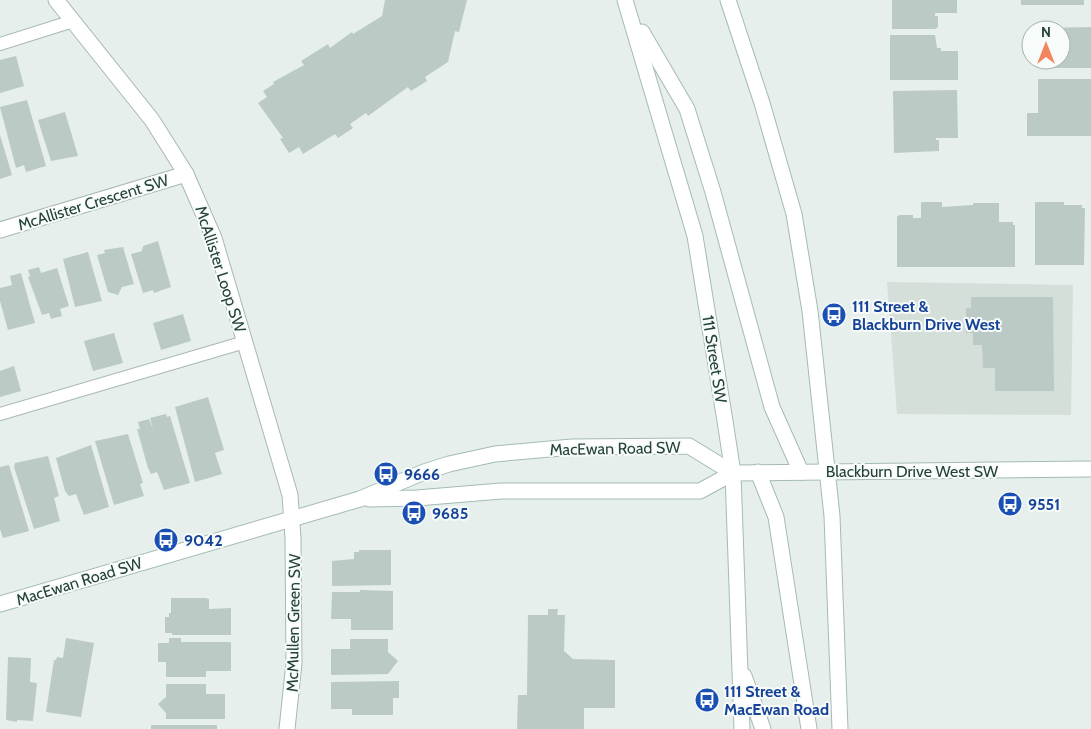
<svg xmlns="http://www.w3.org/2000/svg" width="1091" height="729" font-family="Cabin,sans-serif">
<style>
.built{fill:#d4dfda}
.building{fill:#bbcac4}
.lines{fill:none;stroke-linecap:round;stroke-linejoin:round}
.lane-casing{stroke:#a8b8b2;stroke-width:14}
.street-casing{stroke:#a8b8b2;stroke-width:17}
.secondary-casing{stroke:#a4bbb3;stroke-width:17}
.lane{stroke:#fff;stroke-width:12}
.street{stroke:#fff;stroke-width:15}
.secondary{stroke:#fff;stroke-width:15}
.labels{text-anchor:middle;stroke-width:4;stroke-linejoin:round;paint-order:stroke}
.street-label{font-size:16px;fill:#24423a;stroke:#f7fbf9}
.transit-label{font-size:16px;font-weight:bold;fill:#164399;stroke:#f7fbf9;text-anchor:start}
</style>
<rect width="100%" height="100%" fill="#e6efeb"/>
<polygon class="built" points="887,282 1073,285 1071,415 897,414"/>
<g class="building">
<polygon points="385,0 467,0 459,32 455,31 448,62 425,77 427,81 411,91 408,87 368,116 366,113 350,124 353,128 338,138 335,134 303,154 299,147 289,153 280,139 283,138 258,103 267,97 263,91 274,84 273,82 304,65 301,61 328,44 330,48 352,32 353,34 382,16"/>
<polygon points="892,0 957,0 957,13 935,13 935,16 938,16 938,27 935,29 892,29"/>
<rect x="1021" y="0" width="63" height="5"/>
<polygon points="1091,27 1091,68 1037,68 1037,60 1061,60 1061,30 1044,30 1044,28"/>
<polygon points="890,35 935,35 937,48 941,48 941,51 958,51 958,80 890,80"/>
<polygon points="16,56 24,86 0,93 0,60"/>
<polygon points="1038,79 1091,79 1091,136 1027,136 1027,113 1038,113"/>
<polygon points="957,90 958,138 936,138 936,140 939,140 939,151 894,153 893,91"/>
<polygon points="27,100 46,166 26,172 24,165 16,168 0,107"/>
<polygon points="65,112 78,156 51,161 38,120"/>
<polygon points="0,135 12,175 0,179"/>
<polygon points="921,202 942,202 942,207 973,205 973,203 999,203 999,222 1013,222 1013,225 1015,225 1015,267 897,267 897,217 899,215 913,215 913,218 921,218"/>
<polygon points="1035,202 1064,202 1064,205 1082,205 1082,208 1085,208 1084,265 1035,265"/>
<polygon points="158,241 171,287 154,293 153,290 143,293 131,254 142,251 143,246"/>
<polygon points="123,247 134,284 122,287 118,295 108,292 97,255 105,253 104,250"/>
<polygon points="88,252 102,301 75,307 63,259"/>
<polygon points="39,267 41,273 57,268 69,306 60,309 62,316 51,319 49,313 42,315 28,277 30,276 28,270"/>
<polygon points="21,273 35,323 8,330 0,301 0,288 12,285 10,276"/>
<polygon points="971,297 1053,297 1054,391 995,391 995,368 983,368 982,345 973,345 973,333 966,333 966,308 971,308"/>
<polygon points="183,314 191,341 161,350 153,323"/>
<polygon points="114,333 123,363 93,371 84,341"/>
<polygon points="14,366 21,391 0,397 0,371"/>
<polygon points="208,397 224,450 215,453 222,474 195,482 175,407"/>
<polygon points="166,414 167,417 170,416 190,483 164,490 157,472 151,474 148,468 137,429 140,429 138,422 149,419 153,429 150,418"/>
<polygon points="128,434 143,483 140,484 144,496 114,505 95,441"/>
<polygon points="91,445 109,507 84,515 76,494 69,496 65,491 56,458"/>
<polygon points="48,456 59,496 54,498 60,521 34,529 14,467 15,463"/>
<polygon points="9,465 29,531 3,538 0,529 0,467"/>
<polygon points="359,550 391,550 391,585 332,586 332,561 354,559 354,552 359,552"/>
<polygon points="360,590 393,591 393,630 351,630 351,619 331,619 332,592 360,592"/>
<polygon points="171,598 205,598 209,599 209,609 231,608 231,635 172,635 172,633 165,633 165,617 169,617 169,613 171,613"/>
<polygon points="548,609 558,609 557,615 565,615 564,651 573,659 615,660 615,708 584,708 584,729 517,729 518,695 527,695 528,615 548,615"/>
<polygon points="66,638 94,643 81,717 46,712 54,660 56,660 57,657 63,658"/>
<polygon points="169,638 181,638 181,642 231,642 231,671 206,671 206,677 166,677 166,662 158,662 158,643 169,643"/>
<polygon points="350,639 388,639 388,652 398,661 388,674 331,675 331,649 350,649"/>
<polygon points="8,657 31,658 30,682 37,683 33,721 17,720 17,722 6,720"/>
<polygon points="399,681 399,698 393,698 393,715 352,715 352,709 331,709 331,682"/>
<polygon points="166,684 206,684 206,694 225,694 225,719 166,719 166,713 158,704 166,697"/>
<rect x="151" y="725" width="66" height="4"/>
</g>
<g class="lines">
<defs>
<g id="lane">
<polyline points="0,44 73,21"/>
<polyline points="0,414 245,342"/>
</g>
<g id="street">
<polyline points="56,0 152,120 186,174 214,238 290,495 293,538 294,663 287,729"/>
<polyline points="0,230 186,174"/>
</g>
<g id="secondary">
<polyline points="625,0 695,236 725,421 733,473 742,729"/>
<polyline points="728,0 762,103 794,214 810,311 832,516 840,729"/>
<polyline points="642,32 687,109 713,192 772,407 801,472"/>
<polyline points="758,472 776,517 809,729"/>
<polyline points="369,499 417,498 501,491 700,491 733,473 1091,469"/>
<polyline points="0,604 360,499 424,472 449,464 495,454 572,447 689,446 733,473"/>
<polyline points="744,676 763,729"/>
</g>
</defs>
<use href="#lane" class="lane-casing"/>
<use href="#street" class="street-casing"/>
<use href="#secondary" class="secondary-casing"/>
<use href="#lane" class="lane"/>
<use href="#street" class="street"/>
<use href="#secondary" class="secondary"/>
</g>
<defs>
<symbol id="bus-disc" viewBox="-11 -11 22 22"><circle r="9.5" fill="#1a4fb4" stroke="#f7fbf9"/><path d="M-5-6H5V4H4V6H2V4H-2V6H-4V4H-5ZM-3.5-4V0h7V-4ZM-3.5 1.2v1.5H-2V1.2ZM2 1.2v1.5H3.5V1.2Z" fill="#fff"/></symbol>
</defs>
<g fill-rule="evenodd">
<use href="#bus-disc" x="820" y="301" width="28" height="28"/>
<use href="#bus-disc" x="372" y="460" width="28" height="28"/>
<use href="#bus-disc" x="996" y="490" width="28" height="28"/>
<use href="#bus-disc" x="400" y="499" width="28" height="28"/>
<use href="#bus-disc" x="152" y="526" width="28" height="28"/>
<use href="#bus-disc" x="693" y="686" width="28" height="28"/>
</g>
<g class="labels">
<g class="street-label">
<text transform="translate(93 202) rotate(-17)" y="6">McAllister Crescent SW</text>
<text transform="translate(221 269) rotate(72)" y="6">McAllister Loop SW</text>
<text transform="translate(715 359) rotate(81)" y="6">111 Street SW</text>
<text transform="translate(615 448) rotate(-1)" y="6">MacEwan Road SW</text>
<text x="912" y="477">Blackburn Drive West SW</text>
<text transform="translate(79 581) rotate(-17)" y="6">MacEwan Road SW</text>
<text transform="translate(293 623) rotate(-89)" y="6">McMullen Green SW</text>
</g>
<g class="transit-label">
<text x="852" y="312">111 Street &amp;<tspan x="852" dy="18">Blackburn Drive West</tspan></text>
<text x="404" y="480">9666</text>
<text x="1028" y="510">9551</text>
<text x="432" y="519">9685</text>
<text x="184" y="546">9042</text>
<text x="724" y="697">111 Street &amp;<tspan x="724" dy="18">MacEwan Road</tspan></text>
</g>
</g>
<g transform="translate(1046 45)"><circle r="24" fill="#f7fbf9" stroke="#a3b1ad"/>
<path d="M0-4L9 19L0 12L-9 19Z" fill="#f4845f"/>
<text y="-8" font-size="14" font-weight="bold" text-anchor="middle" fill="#24423a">N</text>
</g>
</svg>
